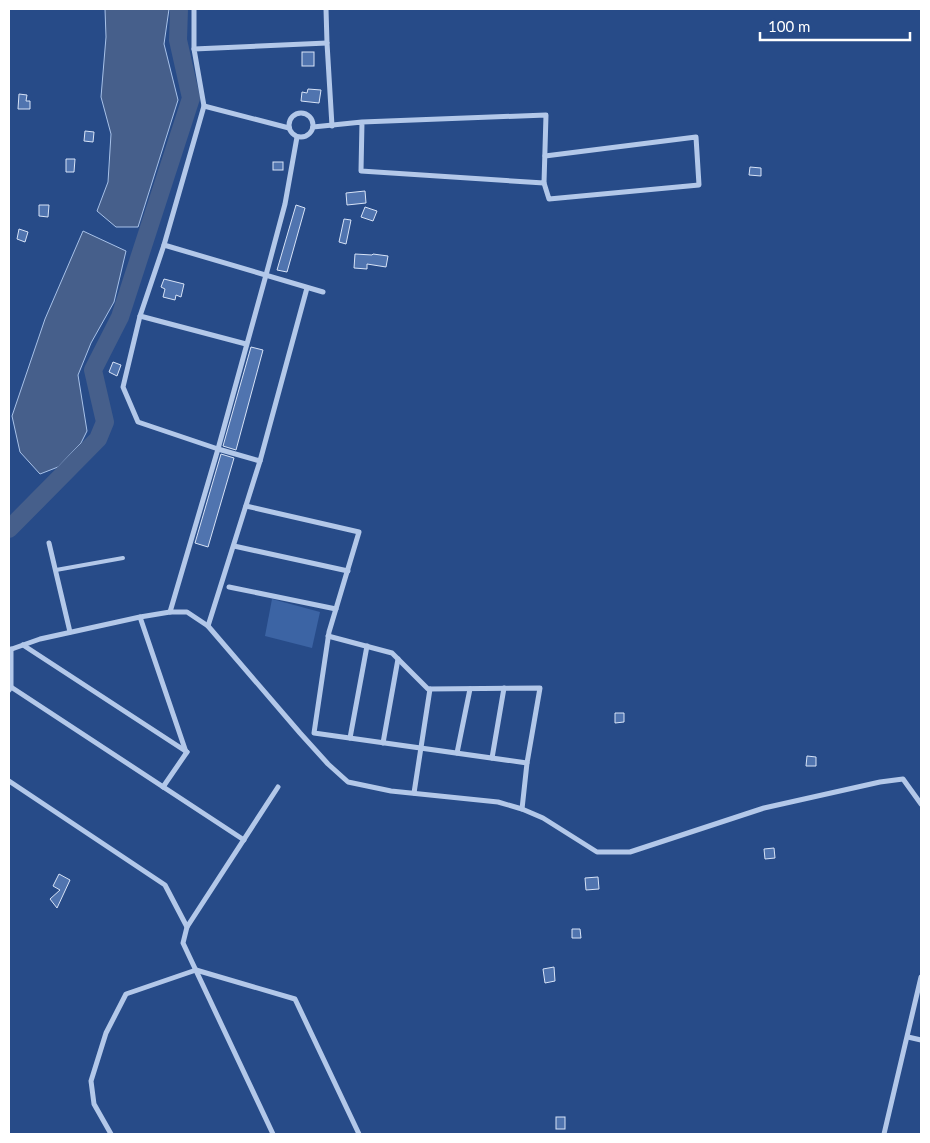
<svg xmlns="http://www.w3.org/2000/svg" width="930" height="1143" font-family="Lato,sans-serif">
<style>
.green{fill:#3c64a4}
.water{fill:#465f8b;stroke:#a8c2e9}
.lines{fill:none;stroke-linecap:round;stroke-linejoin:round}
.river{stroke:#465f8b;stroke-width:18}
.building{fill:#5074af;stroke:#d7e3f7}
.lane{stroke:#b3c8e9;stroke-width:4}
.street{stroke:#b3c8e9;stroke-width:5}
</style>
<rect width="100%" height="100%" fill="#274b88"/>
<polygon class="green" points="272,599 320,612 312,648 265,636"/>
<g class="water">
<polygon points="105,9 169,9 164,44 178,100 138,227 116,227 97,211 108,182 111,134 101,97 106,37"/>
<polygon points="83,231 126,251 114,302 91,343 78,375 87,431 81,443 58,467 40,474 20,452 12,416 45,319"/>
</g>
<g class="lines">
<polyline class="river" points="9,529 98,439 105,422 93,370 120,317 191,98 178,40 179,9"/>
</g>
<g class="building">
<rect x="302" y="52" width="12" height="14"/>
<polygon points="308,89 321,90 319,103 301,101 302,92 307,93"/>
<polygon points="19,94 27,95 26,101 30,101 30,109 18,109"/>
<polygon points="85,131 94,132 93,142 84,141"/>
<polygon points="66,159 75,159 74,172 66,172"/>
<rect x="273" y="162" width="10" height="8"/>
<polygon points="750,167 761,168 761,176 749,175"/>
<polygon points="365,191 366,203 347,205 346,193"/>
<polygon points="39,205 49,205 48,217 39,216"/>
<polygon points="296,205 305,208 287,272 277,270"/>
<polygon points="365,207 377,211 373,221 361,217"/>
<polygon points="344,219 351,220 346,244 339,242"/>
<polygon points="19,229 28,232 25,242 17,239"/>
<polygon points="355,254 372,255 373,254 388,256 386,267 367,264 367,269 354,268"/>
<polygon points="164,279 184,284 181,297 176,295 175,300 163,297 165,289 161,287"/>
<polygon points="251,347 263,350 236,450 223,446"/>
<polygon points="113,362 121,365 117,376 109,372"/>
<polygon points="221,454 234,458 208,547 195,543"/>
<polygon points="615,713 624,713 624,722 615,723"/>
<polygon points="807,756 816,757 816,766 806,766"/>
<polygon points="774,848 775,858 765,859 764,849"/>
<polygon points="59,874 70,880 57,908 50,899 60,890 53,886"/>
<polygon points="598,877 599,889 586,890 585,878"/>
<polygon points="572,929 580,929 581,938 572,938"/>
<polygon points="554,967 555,981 545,983 543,969"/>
<rect x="556" y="1117" width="9" height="12"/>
</g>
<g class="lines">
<polyline class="lane" points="56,570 123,558"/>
<g class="street">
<polyline points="194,9 194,49"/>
<polyline points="326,9 327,43 332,126"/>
<polyline points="204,106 289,128"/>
<circle cx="301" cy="125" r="12"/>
<polyline points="313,127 362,122 546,115 544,183 361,171 362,122"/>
<polyline points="544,183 549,199 699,185 696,137 545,156"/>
<polyline points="164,245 323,292"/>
<polyline points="307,288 260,461 218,449 138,422 123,387 140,316 164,245 204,106 194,49 327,43"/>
<polyline points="140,316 246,344"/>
<polyline points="246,506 359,532 329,632 314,733 527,763"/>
<polyline points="49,543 70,632"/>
<polyline points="234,546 348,571"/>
<polyline points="229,587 336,609"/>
<polyline points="170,612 218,449 266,275 285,204 297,137"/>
<polyline points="140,617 186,752"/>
<polyline points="208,626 260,461"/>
<polyline points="328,636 392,653 428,689 540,688 527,763 522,809"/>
<polyline points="23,645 187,752"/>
<polyline points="9,650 40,639 140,617 170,612 187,612 208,626 300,733 328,764 348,782 391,791 498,802 522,809 543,818 597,852 630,852 764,808 880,782 903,779 921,804"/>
<polyline points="11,687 244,840"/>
<polyline points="9,690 11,687 11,649"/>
<polyline points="350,738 367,646"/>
<polyline points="383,743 398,659"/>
<polyline points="457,753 470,689"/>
<polyline points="492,758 504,688"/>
<polyline points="9,781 165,885 187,927 278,787"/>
<polyline points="163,787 187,752"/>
<polyline points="414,793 430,689"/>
<polyline points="187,927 183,943 273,1134"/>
<polyline points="908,1037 921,1040"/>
<polyline points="111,1134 94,1104 91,1081 106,1033 126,994 196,970 295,999 359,1134"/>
<polyline points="884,1134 921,977"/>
</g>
</g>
<rect width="930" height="1143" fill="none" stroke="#ffffff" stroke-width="20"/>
<path d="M760 32v8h150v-8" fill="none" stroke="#ffffff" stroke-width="2.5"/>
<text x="768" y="32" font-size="15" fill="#ffffff" stroke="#274b88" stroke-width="4" paint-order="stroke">100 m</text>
</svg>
